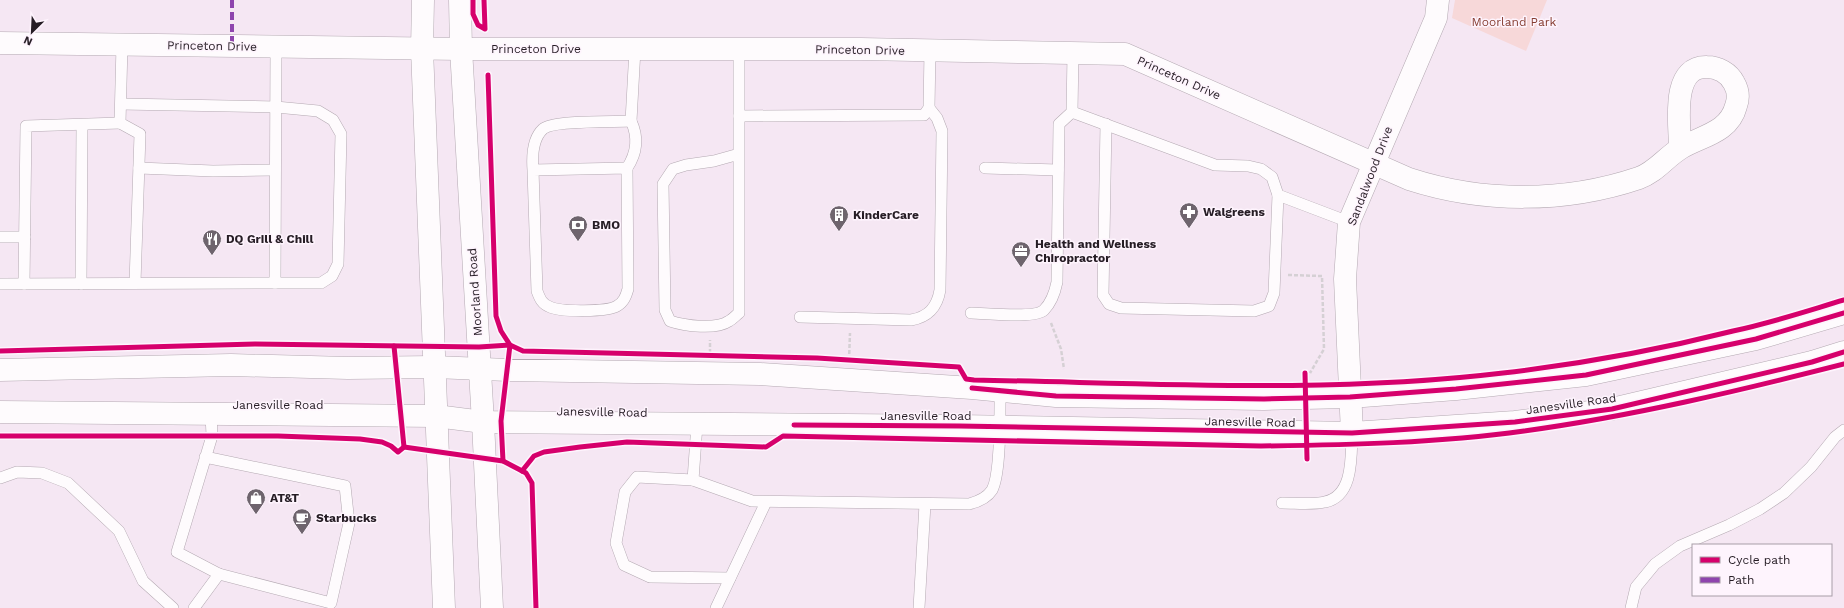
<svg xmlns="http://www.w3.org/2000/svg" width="1844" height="608" font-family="'Work Sans',sans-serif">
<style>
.green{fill:#f7d8d9}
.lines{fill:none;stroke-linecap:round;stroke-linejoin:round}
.lane-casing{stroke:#b4a9b2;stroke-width:12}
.street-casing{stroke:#b4a9b2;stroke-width:23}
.secondary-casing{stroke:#b4a9b2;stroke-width:23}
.path{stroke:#d5d0d4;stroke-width:2.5;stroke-dasharray:4 2;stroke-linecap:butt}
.lane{stroke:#fefbfd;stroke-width:11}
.street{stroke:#fefbfd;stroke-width:22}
.secondary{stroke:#fefbfd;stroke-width:22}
.quiet{stroke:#8e44ad;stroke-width:4;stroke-dasharray:8 4;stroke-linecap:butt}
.cycleway-casing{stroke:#fef4fd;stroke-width:8}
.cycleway{stroke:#d6006c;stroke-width:5}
.labels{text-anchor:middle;stroke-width:3;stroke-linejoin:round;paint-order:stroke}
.park-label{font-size:12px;fill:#863d31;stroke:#fef4fd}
.street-label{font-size:12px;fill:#261d25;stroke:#fef4fd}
.poi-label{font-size:12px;font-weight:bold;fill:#261d25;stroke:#fef4fd;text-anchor:start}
</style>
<rect width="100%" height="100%" fill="#f5e7f3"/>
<polygon class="green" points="1455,0 1547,0 1526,51 1452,18"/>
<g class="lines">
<defs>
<g id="lane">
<polyline points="122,45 120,123 140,134 135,283"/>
<path d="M739,49V313C736,315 733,319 729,321C716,330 685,326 670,321L665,310L663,184L673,169L686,165L714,161L739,154"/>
<polyline points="121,104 276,107 318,111 333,120 341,134 338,264 332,276 321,283 275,283"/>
<polyline points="1072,112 1215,165 1248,166 1261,169 1272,177 1278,195 1349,222"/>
<polyline points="739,116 924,115 929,108 930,51"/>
<polyline points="1106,124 1103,295 1109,304 1121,308 1254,311 1269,306 1274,293 1278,195"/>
<polyline points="139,168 213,171 275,170"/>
<path d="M627,168C637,153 639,138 631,121"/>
<polyline points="985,168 1058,170"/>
<path d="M533,170L627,168L628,289C626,296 624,302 617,306C608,312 560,312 550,307C542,304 540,299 537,291L533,170C532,157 532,139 543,129C552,120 615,122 631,121L635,49"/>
<polyline points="0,237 25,237"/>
<polyline points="0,284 275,283 276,47"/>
<polyline points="24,284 26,126 120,123"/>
<polyline points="81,284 82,125"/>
<path d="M971,313C985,313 1035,319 1044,310C1052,302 1055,292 1057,282L1059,124L1072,112L1073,53"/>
<path d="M800,317L911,320C928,317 937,308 940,290L942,131L937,118L929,108"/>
<path d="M697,424L693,480L752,501L969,504C977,502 987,498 992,490C1001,474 1000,412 1000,392"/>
<polyline points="205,457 345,486 349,523 331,603 219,574 177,552 212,436 211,414"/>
<polyline points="0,478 17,472 42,473 68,483 119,531 143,581 173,608"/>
<polyline points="693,480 637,477 625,492 616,543 624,565 650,577 730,578"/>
<path d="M1282,503C1296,503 1312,505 1325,502C1354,496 1351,456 1352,433"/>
<polyline points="194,608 219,574"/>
<polyline points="716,608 766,502"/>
<polyline points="919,608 925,504"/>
<polyline points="1631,608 1636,587 1655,564 1680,546 1729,525 1760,509 1784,493 1811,467 1835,437 1844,430"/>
</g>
<g id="street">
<path d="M0,43L461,49H861L1125,54L1409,179C1483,203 1565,203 1639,178C1656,172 1666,157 1681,148C1701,136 1729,133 1736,106C1739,98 1738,90 1734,83C1729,73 1718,67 1707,67C1670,66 1680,125 1680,148"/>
<polyline points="1352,433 1345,279 1349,222 1436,18 1438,0"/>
</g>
<g id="secondary">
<polyline points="423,0 422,49 444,608"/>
<polyline points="460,0 461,49 483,422 492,608"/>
<polyline points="0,370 231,365 348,368 434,367 508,370 760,374 972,388 1056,396 1264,399 1350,397 1456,389 1586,375 1756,339 1844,313"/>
<polyline points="0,412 436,416 483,422 959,426 1352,433 1515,422 1612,409 1812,362 1844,352"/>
</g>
</defs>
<use href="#lane" class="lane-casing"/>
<use href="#street" class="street-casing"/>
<use href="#secondary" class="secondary-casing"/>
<g class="path">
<polyline points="1288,275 1322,276 1324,349 1310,373"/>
<polyline points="1051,323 1061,349 1064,369"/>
<polyline points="710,353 710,340"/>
<polyline points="849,360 850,333"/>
</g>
<use href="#lane" class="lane"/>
<use href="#street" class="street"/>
<use href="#secondary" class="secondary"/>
<polyline class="quiet" points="232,0 232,47"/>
<defs>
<g id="cycleway">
<polyline points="473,0 473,14 478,25 485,29 484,0"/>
<polyline points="488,75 496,316 501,331 510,345 501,421 503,461"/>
<polyline points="394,346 404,447"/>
<path d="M0,351L255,344L479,347L510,345L523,351L817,358L959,367L966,379L974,380C1150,383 1328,394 1503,373C1581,364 1658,350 1733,331C1771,323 1807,311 1844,300"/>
<polyline points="1305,373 1307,459"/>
<polyline points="972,388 1056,396 1264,399 1350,397 1456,389 1586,375 1756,339 1844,313"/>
<polyline points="794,425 959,426 1352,433 1515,422 1612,409 1812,362 1844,352"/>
<polyline points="0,436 278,436 360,439 382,442 391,446 398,452 404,447 503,461 526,473 532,483 536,608"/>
<path d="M522,471L534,456L544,452L580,447L627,442L766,447L783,436L1261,446C1349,445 1438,443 1524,431C1633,416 1738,391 1844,364"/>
</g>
</defs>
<use href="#cycleway" class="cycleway-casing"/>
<use href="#cycleway" class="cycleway"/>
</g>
<defs>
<symbol id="pharmacy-pin" viewBox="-11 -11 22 30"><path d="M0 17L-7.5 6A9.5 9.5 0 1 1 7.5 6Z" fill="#6e646d" stroke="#fef4fd"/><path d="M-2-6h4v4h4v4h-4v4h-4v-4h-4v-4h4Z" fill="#fff"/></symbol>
<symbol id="building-pin" viewBox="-11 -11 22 30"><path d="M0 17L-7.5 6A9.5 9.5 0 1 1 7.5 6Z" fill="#6e646d" stroke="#fef4fd"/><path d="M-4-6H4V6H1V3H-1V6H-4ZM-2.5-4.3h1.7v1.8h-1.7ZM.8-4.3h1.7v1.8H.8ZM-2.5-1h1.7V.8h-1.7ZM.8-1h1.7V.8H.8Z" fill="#fff"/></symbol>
<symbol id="bank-pin" viewBox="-11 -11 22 30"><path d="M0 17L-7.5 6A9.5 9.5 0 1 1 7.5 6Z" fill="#6e646d" stroke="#fef4fd"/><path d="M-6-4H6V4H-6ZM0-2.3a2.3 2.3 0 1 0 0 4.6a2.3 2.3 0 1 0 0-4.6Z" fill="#fff"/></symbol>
<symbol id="restaurant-pin" viewBox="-11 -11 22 30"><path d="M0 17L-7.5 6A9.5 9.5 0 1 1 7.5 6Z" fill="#6e646d" stroke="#fef4fd"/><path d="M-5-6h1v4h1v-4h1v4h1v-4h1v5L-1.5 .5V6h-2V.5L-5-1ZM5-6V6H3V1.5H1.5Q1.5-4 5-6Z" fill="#fff"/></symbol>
<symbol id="office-pin" viewBox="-11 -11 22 30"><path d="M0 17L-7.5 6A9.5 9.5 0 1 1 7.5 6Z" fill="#6e646d" stroke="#fef4fd"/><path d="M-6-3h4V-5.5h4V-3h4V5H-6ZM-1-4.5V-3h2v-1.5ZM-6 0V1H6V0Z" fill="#fff"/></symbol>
<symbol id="shop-pin" viewBox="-11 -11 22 30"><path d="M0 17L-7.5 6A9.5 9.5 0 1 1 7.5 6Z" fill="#6e646d" stroke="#fef4fd"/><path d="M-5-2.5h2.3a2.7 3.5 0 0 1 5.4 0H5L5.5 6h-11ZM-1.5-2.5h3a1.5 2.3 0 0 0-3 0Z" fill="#fff"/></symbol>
<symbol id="cafe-pin" viewBox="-11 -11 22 30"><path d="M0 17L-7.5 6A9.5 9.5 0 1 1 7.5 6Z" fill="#6e646d" stroke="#fef4fd"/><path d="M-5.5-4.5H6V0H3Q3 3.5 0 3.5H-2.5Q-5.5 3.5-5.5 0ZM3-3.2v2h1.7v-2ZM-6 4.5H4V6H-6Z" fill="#fff"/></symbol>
</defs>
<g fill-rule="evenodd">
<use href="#pharmacy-pin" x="1178" y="201" width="22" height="30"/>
<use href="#building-pin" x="828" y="204" width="22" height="30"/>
<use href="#bank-pin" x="567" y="214" width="22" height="30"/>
<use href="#restaurant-pin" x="201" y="228" width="22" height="30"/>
<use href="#office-pin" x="1010" y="240" width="22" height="30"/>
<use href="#shop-pin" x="245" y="487" width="22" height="30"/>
<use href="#cafe-pin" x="291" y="507" width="22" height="30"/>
</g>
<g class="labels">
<g class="park-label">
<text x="1514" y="26">Moorland Park</text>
</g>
<g class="street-label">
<text transform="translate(212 46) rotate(1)" y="4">Princeton Drive</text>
<text x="536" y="53">Princeton Drive</text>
<text transform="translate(860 50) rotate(1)" y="4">Princeton Drive</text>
<text transform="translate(1179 78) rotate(24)" y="4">Princeton Drive</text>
<text transform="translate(1370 176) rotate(-69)" y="4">Sandalwood Drive</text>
<text transform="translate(475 292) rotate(-94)" y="4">Moorland Road</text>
<text transform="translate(1571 404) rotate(-8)" y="4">Janesville Road</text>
<text x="278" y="409">Janesville Road</text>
<text transform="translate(602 412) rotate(1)" y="4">Janesville Road</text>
<text x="926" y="420">Janesville Road</text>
<text transform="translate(1250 422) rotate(1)" y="4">Janesville Road</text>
</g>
<g class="poi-label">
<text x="1203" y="216">Walgreens</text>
<text x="853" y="219">KinderCare</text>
<text x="592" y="229">BMO</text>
<text x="226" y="243">DQ Grill &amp; Chill</text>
<text x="1035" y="248">Health and Wellness<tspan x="1035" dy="14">Chiropractor</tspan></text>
<text x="270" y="502">AT&amp;T</text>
<text x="316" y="522">Starbucks</text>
</g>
</g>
<rect x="1692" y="544" width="140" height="52" fill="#fef4fd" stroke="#a89ea7"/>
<rect x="1700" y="557" width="20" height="6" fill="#d6006c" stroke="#a89ea7"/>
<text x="1728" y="564" font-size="12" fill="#261d25">Cycle path</text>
<rect x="1700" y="577" width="20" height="6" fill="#8e44ad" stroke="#a89ea7"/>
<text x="1728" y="584" font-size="12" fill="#261d25">Path</text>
<g transform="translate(32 32) rotate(204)" stroke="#fef4fd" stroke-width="3" paint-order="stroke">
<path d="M0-3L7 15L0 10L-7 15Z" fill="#261d25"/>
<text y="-6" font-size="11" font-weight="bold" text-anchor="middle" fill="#261d25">N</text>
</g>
</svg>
